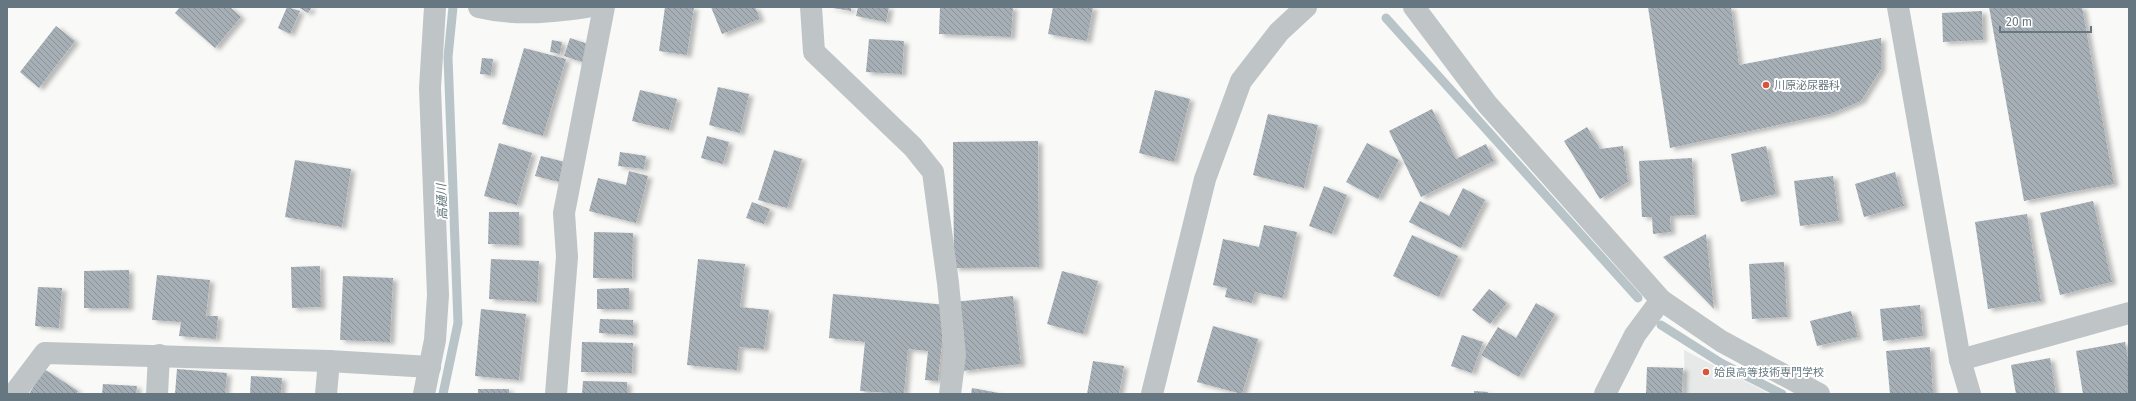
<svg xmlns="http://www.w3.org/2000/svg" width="2136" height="401" font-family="'Fira Sans','Noto Sans JP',sans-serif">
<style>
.built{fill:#e7e9e9}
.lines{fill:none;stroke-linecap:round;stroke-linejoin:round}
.stream{stroke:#b8c4c8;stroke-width:9}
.building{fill:url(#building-back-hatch);filter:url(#shadow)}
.minor{stroke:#bfc4c7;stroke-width:22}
.tertiary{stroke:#bfc4c7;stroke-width:22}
.poi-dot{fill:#d95438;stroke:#fff;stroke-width:1.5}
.labels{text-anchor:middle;stroke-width:4;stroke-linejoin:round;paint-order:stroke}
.poi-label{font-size:11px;fill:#667781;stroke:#fff;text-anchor:start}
.water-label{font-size:12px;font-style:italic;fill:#61757a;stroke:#fff}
</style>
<defs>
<pattern id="building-back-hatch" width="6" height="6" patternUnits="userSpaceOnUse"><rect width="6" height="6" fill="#a6afb5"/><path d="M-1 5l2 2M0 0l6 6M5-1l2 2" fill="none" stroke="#8b9399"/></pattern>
<filter id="shadow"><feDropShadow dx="4.5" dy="2.5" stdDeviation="2" flood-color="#0004"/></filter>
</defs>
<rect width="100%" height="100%" fill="#f9f9f8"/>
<polygon class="built" points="1684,350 1770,394 1685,394"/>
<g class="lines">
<g class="stream">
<polyline points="1386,18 1638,298"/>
<polyline points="1661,325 1721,363 1782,394"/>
<polyline points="443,394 458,323 448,57 453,7"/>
</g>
</g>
<g class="building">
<polygon points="180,7 230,7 241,17 215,48 175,13"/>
<polygon points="287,7 300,11 290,34 278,28"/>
<polygon points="298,7 312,7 308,13"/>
<polygon points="665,7 694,7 687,55 659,51"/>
<polygon points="711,7 755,7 760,19 722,34"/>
<polygon points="827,7 851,7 851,11"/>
<polygon points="858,7 889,7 886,22 856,16"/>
<polygon points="940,7 1013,7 1011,37 939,34"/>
<polygon points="1053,7 1093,7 1087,41 1048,34"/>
<polygon points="1648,7 1731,7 1739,65 1881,38 1881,69 1861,101 1830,114 1670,148"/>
<polygon points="1989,7 2082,7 2114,184 2024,201"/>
<polygon points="1982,11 1983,40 1943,42 1942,13"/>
<polygon points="56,26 75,41 39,88 20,72"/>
<polygon points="570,38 591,45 585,63 564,56"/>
<polygon points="869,39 904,41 902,74 866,72"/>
<polygon points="552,40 562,42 560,54 550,52"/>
<polygon points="524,48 566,59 543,136 502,124"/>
<polygon points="482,58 493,59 491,75 480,74"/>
<polygon points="718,87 749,94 740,133 709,125"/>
<polygon points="640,90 677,99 669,130 632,121"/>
<polygon points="1155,90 1190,99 1174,162 1139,153"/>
<polygon points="1432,109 1456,159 1486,144 1494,161 1421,197 1389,131"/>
<polygon points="1268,114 1318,125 1304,188 1253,175"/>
<polygon points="1587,127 1600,149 1623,146 1628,182 1600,199 1564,141"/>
<polygon points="707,136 729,142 723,164 701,158"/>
<polygon points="1038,141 1039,267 954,268 953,142"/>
<polygon points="499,143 532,153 517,205 484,196"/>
<polygon points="1367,143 1399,160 1378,199 1346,182"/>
<polygon points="1766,146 1776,194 1741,202 1731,154"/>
<polygon points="774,150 802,159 787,208 758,200"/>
<polygon points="620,152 646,156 644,169 618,166"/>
<polygon points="541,156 565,162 559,182 535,176"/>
<polygon points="1692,158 1695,215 1670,216 1671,232 1653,234 1652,217 1642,217 1639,161"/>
<polygon points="295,160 351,169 342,227 285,217"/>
<polygon points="629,171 648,176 636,223 589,211 598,178 626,185"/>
<polygon points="1895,172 1904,206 1864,217 1855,184"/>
<polygon points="1833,176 1839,221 1800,226 1794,181"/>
<polygon points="1324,186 1347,195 1332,234 1309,226"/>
<polygon points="1463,188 1485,200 1461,248 1409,222 1420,201 1449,216"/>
<polygon points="2093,201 2112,282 2060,295 2040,213"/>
<polygon points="752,202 770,209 764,224 746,218"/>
<polygon points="489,212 519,212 519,245 488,244"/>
<polygon points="2027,214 2041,301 1988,309 1975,222"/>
<polygon points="1264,225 1297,232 1283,298 1255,292 1252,303 1225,297 1227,288 1213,285 1223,239 1259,247"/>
<polygon points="594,232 633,233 632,279 593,278"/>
<polygon points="1706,234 1714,309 1663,257"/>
<polygon points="1412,235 1458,256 1439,297 1393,276"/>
<polygon points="491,259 539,261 537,302 489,299"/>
<polygon points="698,259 745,264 740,307 769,310 764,349 739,347 737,370 687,365"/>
<polygon points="1784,262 1787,317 1752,319 1749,264"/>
<polygon points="320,266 321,307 292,308 291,267"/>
<polygon points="129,270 129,308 84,308 84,271"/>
<polygon points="1062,271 1098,281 1083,334 1047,324"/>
<polygon points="157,275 210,280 206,316 218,316 216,339 179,336 181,322 152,320"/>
<polygon points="343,276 393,278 390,342 340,340"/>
<polygon points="38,287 62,288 59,328 35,326"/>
<polygon points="629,288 629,309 597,309 597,289"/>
<polygon points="1489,289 1507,303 1490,324 1472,310"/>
<polygon points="833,294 946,305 938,381 925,380 928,351 908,349 904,394 860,391 865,342 829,338"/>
<polygon points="1013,296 1021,364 962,371 954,302"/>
<polygon points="1536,303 1555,314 1519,377 1481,355 1498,327 1516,338"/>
<polygon points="1920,305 1923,336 1883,341 1880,309"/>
<polygon points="481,309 526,314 519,380 475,376"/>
<polygon points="1851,311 1858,337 1817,346 1810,321"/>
<polygon points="600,319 633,320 633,335 599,333"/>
<polygon points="1213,326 1258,339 1242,394 1197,382"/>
<polygon points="1462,335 1483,342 1472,373 1451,366"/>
<polygon points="582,342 633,343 632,373 581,372"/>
<polygon points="2125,342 2129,365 2129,394 2083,394 2076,351"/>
<polygon points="1930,347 1933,394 1890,394 1886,351"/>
<polygon points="2050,358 2056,394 2016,394 2011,365"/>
<polygon points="1093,361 1124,366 1119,394 1087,394"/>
<polygon points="1647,367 1683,368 1682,394 1646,394"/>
<polygon points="44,369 78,391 76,394 29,394"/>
<polygon points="177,369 227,373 225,394 175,394"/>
<polygon points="251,376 282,378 281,394 250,394"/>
<polygon points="583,381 627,382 627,394 582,394"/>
<polygon points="103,384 137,386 136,394 102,394"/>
<polygon points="972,388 999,393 999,394 971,394"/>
<rect x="478" y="389" width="31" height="5"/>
<polygon points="1474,391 1488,392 1488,394 1474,394"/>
</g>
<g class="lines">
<g class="minor">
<path d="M479,7C515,16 550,12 586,7"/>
<polyline points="811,7 814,52 913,147 933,172 948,283 955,355 950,394"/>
<polyline points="1414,7 1487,104 1661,300 1721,341 1819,394"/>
<polyline points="1898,7 1960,360 1970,394"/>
<polyline points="1960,360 2129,313"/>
<polyline points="329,361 430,367"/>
<polyline points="14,394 45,353 329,361 326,394"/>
<polyline points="157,394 159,355"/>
<polyline points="424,394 435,340 438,295 430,88 435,7"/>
<polyline points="556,394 567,257 564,213 604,7"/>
<polyline points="1605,394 1635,335 1661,300"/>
</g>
<polyline class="tertiary" points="1152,394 1205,179 1241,81 1279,32 1306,7"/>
</g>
<g class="poi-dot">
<circle cx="1766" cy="85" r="4"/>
<circle cx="1706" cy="372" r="4"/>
</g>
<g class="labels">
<g class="poi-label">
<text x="1774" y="89">川原泌尿器科</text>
<text x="1714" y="376">姶良高等技術専門学校</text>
</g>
<g class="water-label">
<text transform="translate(442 202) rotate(-92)" y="4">高樋川</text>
</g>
</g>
<rect width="2136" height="401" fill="none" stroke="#667781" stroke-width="16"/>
<path d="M2000 26v6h91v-6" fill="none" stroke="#667781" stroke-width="2"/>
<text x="2006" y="26" font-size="12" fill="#667781" stroke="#ffffff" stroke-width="3" paint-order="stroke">20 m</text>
</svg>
